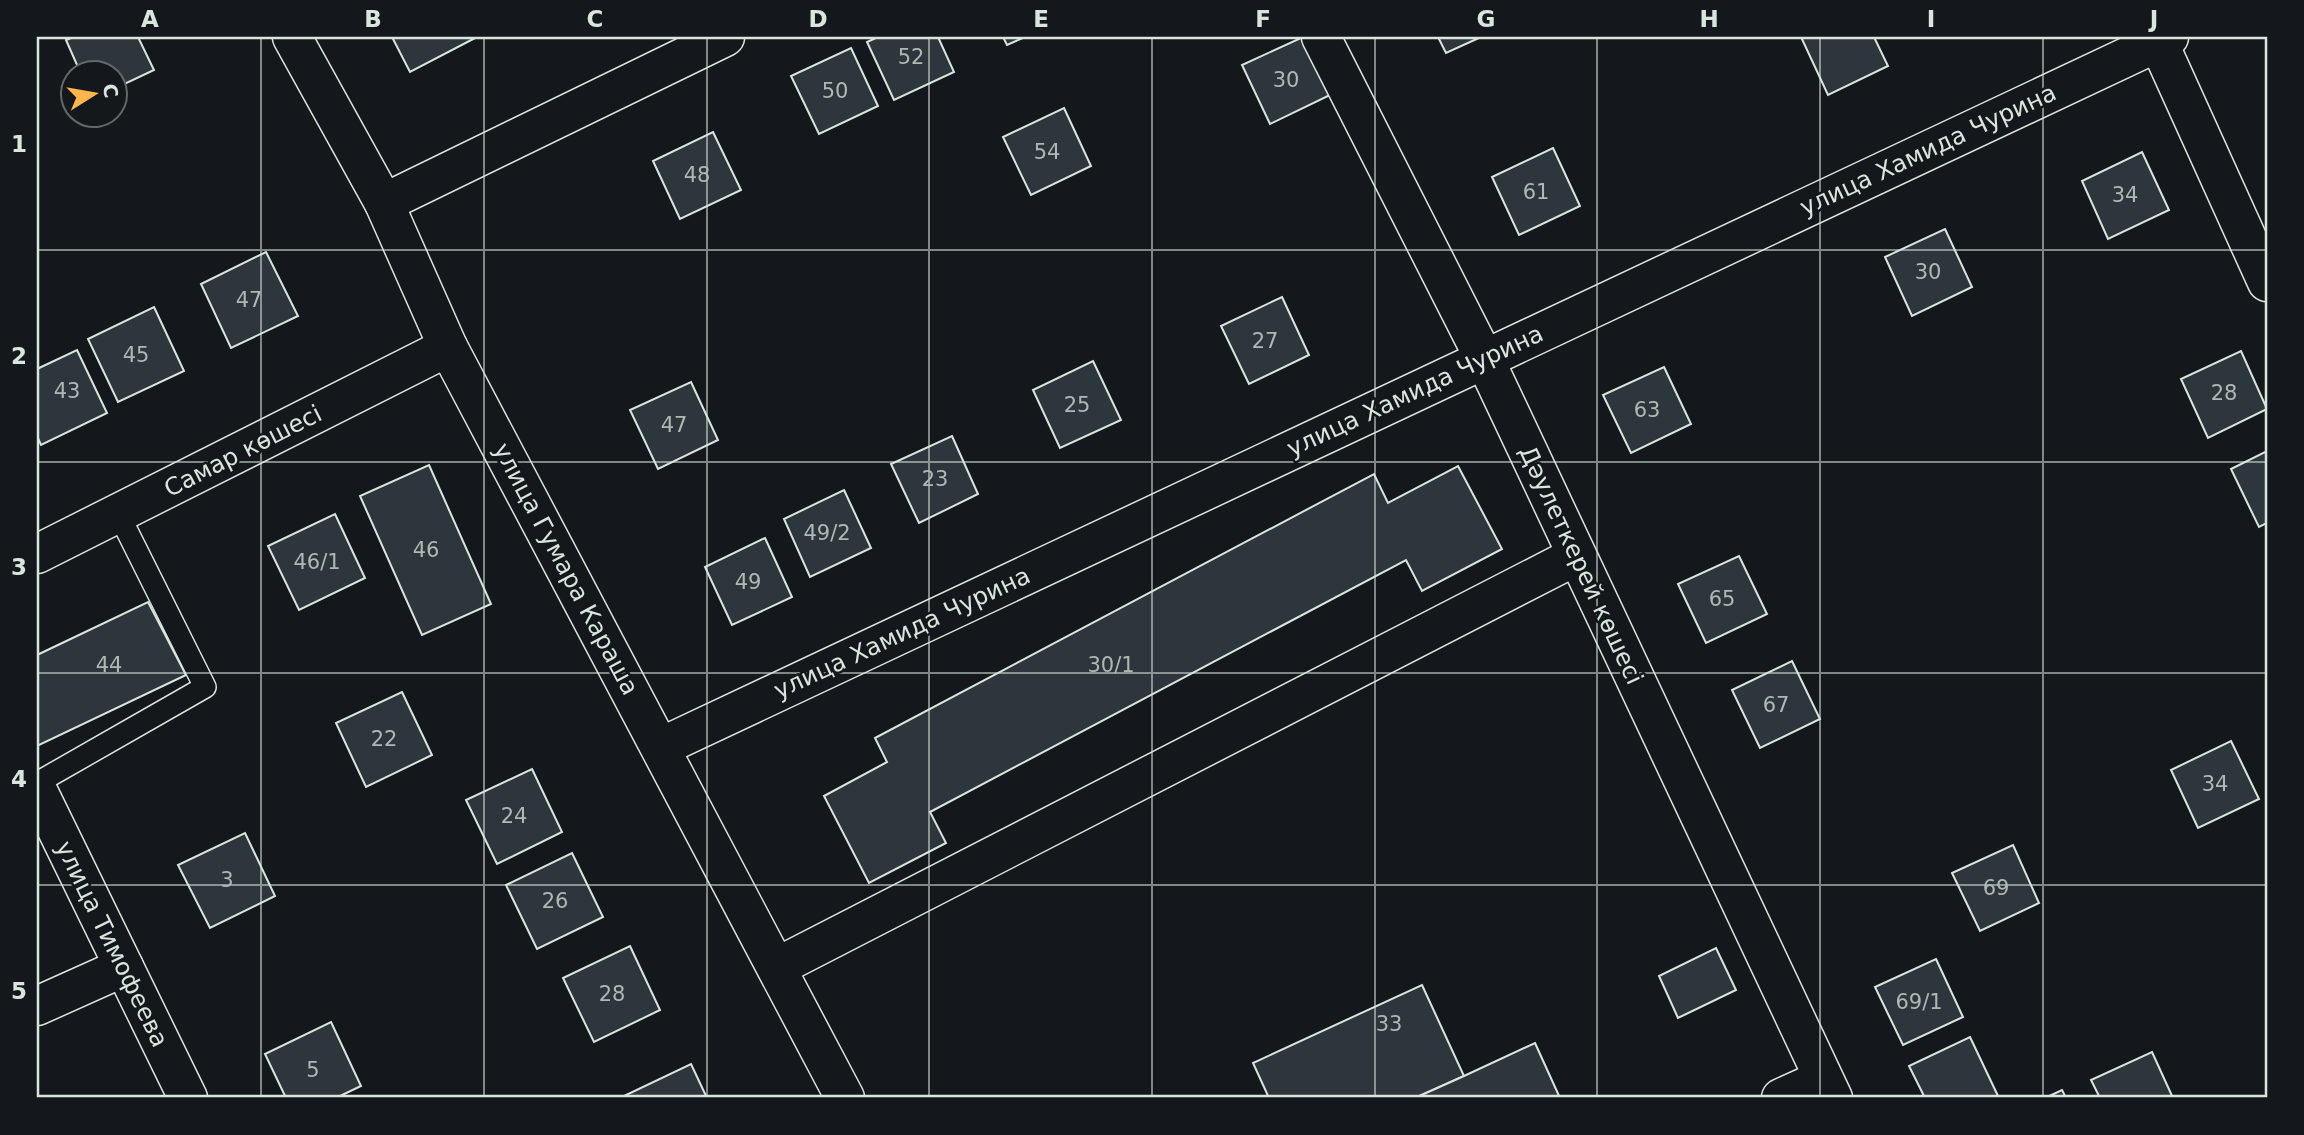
<svg xmlns="http://www.w3.org/2000/svg" width="2304" height="1135" font-family="'DejaVu Sans',sans-serif">
<style>
.building{fill:#2c363c;stroke:#d8e6dc;stroke-width:2}
.lines{fill:none;stroke-linecap:round;stroke-linejoin:round}
.service-casing{stroke:#d8e6dc;stroke-width:24}
.minor-casing{stroke:#d8e6dc;stroke-width:41}
.service{stroke:#14181c;stroke-width:21}
.minor{stroke:#14181c;stroke-width:38}
.grid{fill:none;stroke:#d8e6dc;stroke-width:2;stroke-opacity:0.55}
.labels{text-anchor:middle;stroke-width:5;stroke-linejoin:round;paint-order:stroke}
.number-label{font-size:21px;fill:#adbab4}
.street-label{font-size:24px;fill:#d8e6dc;stroke:#14181c}
.neatline{fill:none;stroke:#d8e6dc;stroke-width:2.5}
.grid-label{font-size:23px;text-anchor:middle;font-weight:bold;fill:#d8e6dc}
</style>
<rect width="100%" height="100%" fill="#14181c"/>
<g class="building">
<polygon points="74,37 138,37 154,70 116,88 116,74 81,74 66,40"/>
<polygon points="392,37 477,37 410,72"/>
<polygon points="878,37 938,37 954,72 894,100 867,42"/>
<polygon points="1003,37 1025,37 1007,45"/>
<polygon points="1303,37 1330,95 1270,124 1242,65"/>
<polygon points="1438,37 1481,37 1446,53"/>
<polygon points="1801,37 1874,37 1888,66 1828,95"/>
<polygon points="851,48 878,106 819,134 791,76"/>
<polygon points="1064,108 1091,166 1031,195 1003,137"/>
<polygon points="713,132 741,190 680,219 653,161"/>
<polygon points="1553,148 1580,206 1519,235 1492,177"/>
<polygon points="2142,152 2169,210 2108,239 2082,181"/>
<polygon points="1945,229 1972,287 1912,316 1885,257"/>
<polygon points="266,252 298,316 231,348 201,284"/>
<polygon points="1282,297 1309,355 1249,384 1221,326"/>
<polygon points="154,307 184,371 118,402 88,339"/>
<polygon points="77,350 107,413 41,445 37,436 37,369"/>
<polygon points="2241,351 2267,409 2208,438 2181,379"/>
<polygon points="1093,361 1121,420 1060,448 1033,390"/>
<polygon points="1664,367 1691,424 1631,453 1603,395"/>
<polygon points="691,382 718,440 658,469 630,410"/>
<polygon points="952,436 978,494 919,523 891,464"/>
<polygon points="2267,451 2267,523 2259,527 2231,469"/>
<polygon points="429,465 491,604 422,635 360,496"/>
<polygon points="1458,466 1502,549 1422,591 1406,560 930,812 946,843 869,883 824,796 887,762 875,738 1374,474 1388,503"/>
<polygon points="844,490 871,548 810,577 784,519"/>
<polygon points="335,514 365,578 299,610 268,546"/>
<polygon points="765,538 792,597 732,625 705,567"/>
<polygon points="1739,556 1767,614 1706,643 1678,584"/>
<polygon points="148,602 186,675 37,746 37,655"/>
<polygon points="1792,661 1820,719 1760,748 1732,690"/>
<polygon points="402,692 432,755 366,787 336,723"/>
<polygon points="2231,741 2259,799 2198,828 2171,770"/>
<polygon points="532,769 562,832 497,864 466,800"/>
<polygon points="245,833 275,896 210,928 178,865"/>
<polygon points="2013,845 2039,903 1980,931 1952,873"/>
<polygon points="572,853 603,917 537,949 506,885"/>
<polygon points="630,946 660,1010 594,1042 563,978"/>
<polygon points="1716,948 1736,990 1678,1018 1659,976"/>
<polygon points="1936,959 1963,1017 1903,1045 1875,987"/>
<polygon points="1422,985 1464,1076 1415,1098 1269,1098 1253,1063"/>
<polygon points="331,1022 361,1086 336,1098 286,1098 265,1054"/>
<polygon points="1970,1037 1998,1096 1992,1098 1925,1098 1909,1066"/>
<polygon points="1535,1043 1560,1098 1415,1098 1464,1076"/>
<polygon points="2152,1052 2173,1098 2100,1098 2091,1080"/>
<polygon points="691,1064 707,1098 625,1098 624,1096"/>
<polygon points="2062,1090 2066,1098 2045,1098"/>
</g>
<g class="lines">
<defs>
<polyline id="service" points="37,783 205,687 118,513"/>
<g id="minor">
<polyline points="292,37 384,203 448,347 845,1098"/>
<polyline points="1321,37 1484,358 1833,1098"/>
<polyline points="2156,37 2267,282"/>
<polyline points="384,203 725,37"/>
<polyline points="37,554 448,347"/>
<polyline points="661,747 2169,37"/>
<polyline points="37,789 188,1098"/>
<polyline points="777,967 1576,556"/>
<polyline points="37,1006 124,967"/>
<polyline points="1781,1098 1823,1079"/>
</g>
</defs>
<use href="#service" class="service-casing"/>
<use href="#minor" class="minor-casing"/>
<use href="#service" class="service"/>
<use href="#minor" class="minor"/>
</g>
<path class="grid" d="M261,37V1098M484,37V1098M707,37V1098M929,37V1098M1152,37V1098M1375,37V1098M1597,37V1098M1820,37V1098M2043,37V1098M37,250H2267M37,462H2267M37,673H2267M37,885H2267"/>
<g class="labels">
<g class="number-label">
<text x="911" y="64">52</text>
<text x="1286" y="87">30</text>
<text x="835" y="98">50</text>
<text x="1047" y="159">54</text>
<text x="697" y="182">48</text>
<text x="1536" y="199">61</text>
<text x="2125" y="202">34</text>
<text x="1928" y="279">30</text>
<text x="249" y="307">47</text>
<text x="1265" y="348">27</text>
<text x="136" y="362">45</text>
<text x="67" y="398">43</text>
<text x="2224" y="400">28</text>
<text x="1077" y="412">25</text>
<text x="1647" y="417">63</text>
<text x="674" y="432">47</text>
<text x="935" y="486">23</text>
<text x="827" y="540">49/2</text>
<text x="426" y="557">46</text>
<text x="317" y="569">46/1</text>
<text x="748" y="589">49</text>
<text x="1722" y="606">65</text>
<text x="109" y="672">44</text>
<text x="1111" y="672">30/1</text>
<text x="1776" y="712">67</text>
<text x="384" y="746">22</text>
<text x="2215" y="791">34</text>
<text x="514" y="823">24</text>
<text x="227" y="887">3</text>
<text x="1996" y="895">69</text>
<text x="555" y="908">26</text>
<text x="612" y="1001">28</text>
<text x="1919" y="1009">69/1</text>
<text x="1389" y="1031">33</text>
<text x="313" y="1077">5</text>
</g>
<g class="street-label">
<text transform="translate(1928 150) rotate(-25)" y="8">улица Хамида Чурина</text>
<text transform="translate(1415 391) rotate(-25)" y="8">улица Хамида Чурина</text>
<text transform="translate(243 451) rotate(-27)" y="8">Самар көшесі</text>
<text transform="translate(1581 565) rotate(65)" y="8">Дәулеткерей көшесі</text>
<text transform="translate(566 569) rotate(62)" y="8">улица Гумара Караша</text>
<text transform="translate(902 633) rotate(-25)" y="8">улица Хамида Чурина</text>
<text transform="translate(112 944) rotate(64)" y="8">улица Тимофеева</text>
</g>
</g>
<rect width="2304" height="1135" fill="none" stroke="#14181c" stroke-width="77"/>
<g transform="translate(94 94) rotate(79)"><circle r="33" fill="#14181c" stroke="#626a69" stroke-width="2"/>
<path d="M0-5L12 26L0 18L-12 26Z" fill="#ffb74d"/>
<text y="-10" font-size="19" font-weight="bold" text-anchor="middle" fill="#d8e6dc">С</text>
</g>
<rect x="38" y="38" width="2228" height="1058" class="neatline"/>
<g class="grid-label">
<text x="150" y="27">A</text>
<text x="373" y="27">B</text>
<text x="595" y="27">C</text>
<text x="818" y="27">D</text>
<text x="1041" y="27">E</text>
<text x="1263" y="27">F</text>
<text x="1486" y="27">G</text>
<text x="1709" y="27">H</text>
<text x="1931" y="27">I</text>
<text x="2154" y="27">J</text>
<text x="19" y="152">1</text>
<text x="19" y="364">2</text>
<text x="19" y="575">3</text>
<text x="19" y="787">4</text>
<text x="19" y="999">5</text>
</g>
</svg>
